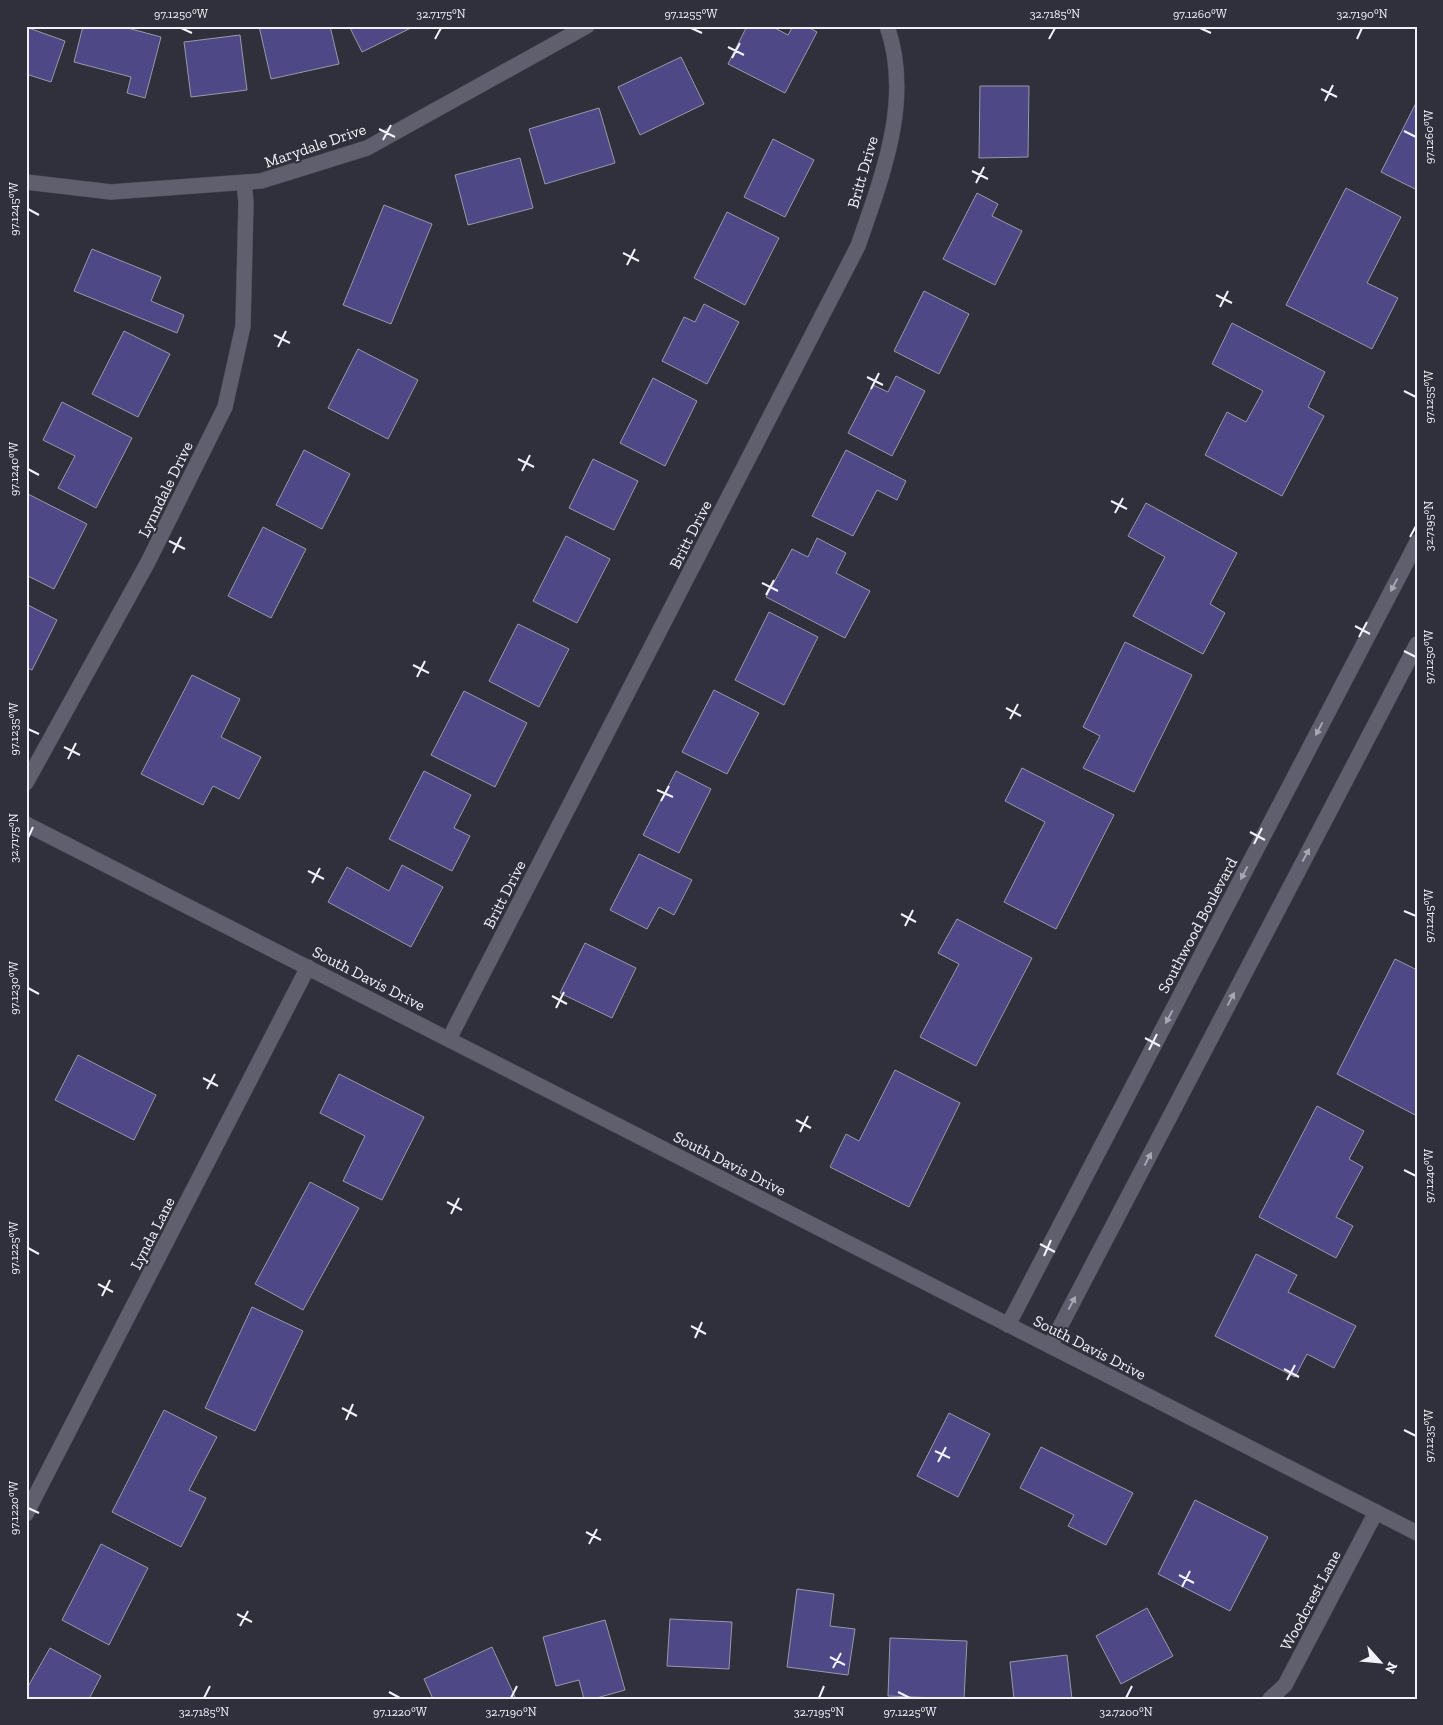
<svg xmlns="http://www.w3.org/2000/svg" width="1443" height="1725" font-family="'Zilla Slab',serif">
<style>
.building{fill:#4e4886;stroke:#9898a8}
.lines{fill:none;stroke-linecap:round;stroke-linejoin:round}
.minor-casing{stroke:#4c4c57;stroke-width:16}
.tertiary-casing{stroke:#4c4c57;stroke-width:16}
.minor{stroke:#5f5f6d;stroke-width:15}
.tertiary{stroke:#5f5f6d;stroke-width:15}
.oneway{fill:#a8a8b3}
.ticks{fill:none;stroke:#f1f1f9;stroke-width:2}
.labels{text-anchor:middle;stroke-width:4;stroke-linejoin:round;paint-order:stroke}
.street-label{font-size:16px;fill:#f1f1f9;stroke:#30303d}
.neatline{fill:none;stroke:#f1f1f9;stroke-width:2}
.ticks-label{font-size:12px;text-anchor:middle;fill:#f1f1f9}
</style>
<rect width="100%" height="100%" fill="#30303d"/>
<g class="building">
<polygon points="83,26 120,26 161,37 145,98 127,93 131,77 74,62"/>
<polygon points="259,26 330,26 339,64 271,79"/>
<polygon points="349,26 415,26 362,52"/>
<polygon points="747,26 771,26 788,35 793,26 806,26 817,32 785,93 728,64"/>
<polygon points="26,27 65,41 51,82 26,74"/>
<polygon points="240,35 247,90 191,97 184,42"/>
<polygon points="681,57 704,104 640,135 618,87"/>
<polygon points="980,86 1029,86 1028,157 979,158"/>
<polygon points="1417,101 1417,190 1381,172"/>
<polygon points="599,108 615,163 545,184 529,129"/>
<polygon points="773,139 814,160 785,217 744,197"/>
<polygon points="520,158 533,208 468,225 455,175"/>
<polygon points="1346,188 1401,217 1367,283 1398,298 1372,349 1286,305"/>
<polygon points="977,193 998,204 992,216 1022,231 995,285 943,259"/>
<polygon points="384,205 432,224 391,324 343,305"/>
<polygon points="727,212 779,238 745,305 694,278"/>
<polygon points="92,249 161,277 151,301 184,315 177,333 74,291"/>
<polygon points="924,291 969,314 939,374 894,351"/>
<polygon points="704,304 739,322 707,384 662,361 684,317 695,322"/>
<polygon points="1232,323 1325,372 1308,407 1324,416 1282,496 1205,455 1227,412 1246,422 1263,391 1212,364"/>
<polygon points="124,331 170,354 138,417 92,394"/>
<polygon points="358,349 418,380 388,439 328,408"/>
<polygon points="896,376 925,391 892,456 848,433 873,385 888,392"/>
<polygon points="653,378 697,401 665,466 620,443"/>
<polygon points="62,402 132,438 96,508 58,488 75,456 43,440"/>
<polygon points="304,450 350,474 322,529 276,505"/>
<polygon points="846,450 906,481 897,500 877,490 853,536 812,516"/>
<polygon points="593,459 638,481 614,530 569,508"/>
<polygon points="26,493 87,524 54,589 26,575"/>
<polygon points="1146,503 1237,553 1210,604 1225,613 1203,654 1133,616 1165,557 1128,536"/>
<polygon points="263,527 306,549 271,618 228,596"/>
<polygon points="566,536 610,559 577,623 533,601"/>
<polygon points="817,538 846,553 836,573 870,591 845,638 766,597 792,549 808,557"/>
<polygon points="26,604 57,620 32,670 26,667"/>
<polygon points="769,612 818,637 784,705 735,680"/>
<polygon points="518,624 569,649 539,707 489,681"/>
<polygon points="1125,642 1192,675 1134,792 1083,768 1100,736 1083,727"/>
<polygon points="192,675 240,699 221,737 261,757 239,799 213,786 203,805 141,774"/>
<polygon points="714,690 759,713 727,774 682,752"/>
<polygon points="464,691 527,723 495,787 431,755"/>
<polygon points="1022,768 1114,815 1056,929 1004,902 1045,822 1005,801"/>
<polygon points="424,771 471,795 454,828 470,836 452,871 389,839"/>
<polygon points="676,771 711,789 679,853 643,835"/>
<polygon points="639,854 692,880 674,915 659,907 647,929 610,910"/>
<polygon points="402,865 443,887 411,947 328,902 347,867 389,891"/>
<polygon points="957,919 1032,958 976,1066 920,1037 959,964 938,953"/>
<polygon points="585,943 636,968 612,1018 560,993"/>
<polygon points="1395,959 1417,970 1417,1116 1337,1074"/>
<polygon points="78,1055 156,1095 134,1140 55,1100"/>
<polygon points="895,1070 960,1103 909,1207 830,1167 846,1134 859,1141"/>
<polygon points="339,1074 424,1117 382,1200 343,1181 365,1136 320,1113"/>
<polygon points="1317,1106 1364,1131 1349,1159 1363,1167 1336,1217 1353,1226 1336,1258 1259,1217"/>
<polygon points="310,1182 359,1208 303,1310 255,1284"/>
<polygon points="1256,1254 1297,1275 1288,1292 1356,1326 1334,1368 1307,1354 1295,1377 1215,1336"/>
<polygon points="252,1307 303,1331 255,1431 205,1408"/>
<polygon points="164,1410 217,1437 189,1490 206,1498 181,1547 112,1512"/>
<polygon points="949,1413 990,1434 958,1497 917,1476"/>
<polygon points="1041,1447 1133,1493 1106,1545 1068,1526 1074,1515 1020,1488"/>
<polygon points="1195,1500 1268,1537 1230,1611 1158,1574"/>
<polygon points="101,1544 148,1568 109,1645 62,1620"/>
<polygon points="797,1589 834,1594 830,1626 855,1629 848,1675 787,1667"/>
<polygon points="1147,1608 1173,1656 1121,1684 1096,1636"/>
<polygon points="670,1619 732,1622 729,1669 667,1666"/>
<polygon points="605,1620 625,1690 593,1699 584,1699 579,1680 556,1686 543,1637"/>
<polygon points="890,1638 967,1641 964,1699 888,1696"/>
<polygon points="492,1647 516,1699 433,1699 424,1679"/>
<polygon points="50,1648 101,1676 89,1699 26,1699 26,1690"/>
<polygon points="1067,1655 1072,1699 1014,1699 1010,1662"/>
</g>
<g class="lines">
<defs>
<g id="minor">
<polyline points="26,182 111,192 261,181 367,148 587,26"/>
<polyline points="26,783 148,562 225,407 243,326 246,202 244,184"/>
<path d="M449,1039L858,246C882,176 913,100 887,26"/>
<polyline points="1008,1325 1417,542"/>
<polyline points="1050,1346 1417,644"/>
<polyline points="26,1514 308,967"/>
<polyline points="1270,1699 1285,1685 1376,1512"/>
</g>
<polyline id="tertiary" points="26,824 1417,1533"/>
</defs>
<use href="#minor" class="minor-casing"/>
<use href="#tertiary" class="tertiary-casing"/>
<use href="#minor" class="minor"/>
<use href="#tertiary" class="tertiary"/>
</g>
<defs><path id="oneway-solid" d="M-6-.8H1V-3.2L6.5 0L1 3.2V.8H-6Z" transform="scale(1.25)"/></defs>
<g class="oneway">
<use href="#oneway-solid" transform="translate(1394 585) rotate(118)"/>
<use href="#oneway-solid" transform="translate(1319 729) rotate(118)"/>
<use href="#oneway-solid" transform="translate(1306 855) rotate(-62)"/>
<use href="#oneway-solid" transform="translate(1244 873) rotate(118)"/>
<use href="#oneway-solid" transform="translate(1231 999) rotate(-62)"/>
<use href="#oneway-solid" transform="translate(1169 1017) rotate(118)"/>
<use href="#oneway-solid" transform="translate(1148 1159) rotate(-62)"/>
<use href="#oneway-solid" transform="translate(1072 1303) rotate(-62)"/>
</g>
<path class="ticks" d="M181,28L192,33M691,28L702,33M1200,28L1211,33M435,39L441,28M1049,39L1055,28M1357,39L1362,28M728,47L744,55M732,58L740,43M1321,89L1337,97M1325,101L1333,85M379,129L395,137M1404,131L1416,137M383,140L391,125M972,171L988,179M976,183L984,167M28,209L39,215M623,253L639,261M627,265L635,249M1216,295L1232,303M1220,307L1228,291M274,335L290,343M278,347L286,331M867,377L883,385M871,389L879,373M1404,391L1416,397M518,459L534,467M28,469L39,475M522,471L530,455M1111,501L1127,509M1115,513L1123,498M1410,537L1416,526M169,541L185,549M173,553L181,537M762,583L778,591M766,595L774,580M1355,626L1370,634M1359,637L1367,622M1404,651L1416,657M413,665L429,673M417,677L425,661M1006,708L1021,716M1010,719L1018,704M28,729L39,734M64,747L80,755M68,759L76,743M657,790L673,797M661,801L669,786M1250,832L1265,840M28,838L33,827M1254,844L1262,828M308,871L324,879M312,883L320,868M1404,911L1416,916M901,914L916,922M905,926L913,910M28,988L39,994M552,996L567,1004M556,1008L564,992M1145,1038L1160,1046M1149,1050L1157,1034M203,1078L218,1086M207,1089L215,1074M796,1120L811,1128M800,1132L808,1116M1404,1170L1416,1176M447,1202L462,1210M451,1214L459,1198M1040,1244L1055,1252M28,1248L39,1254M1044,1256L1051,1240M98,1284L113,1292M102,1296L110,1280M691,1326L706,1334M695,1338L702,1322M1284,1369L1299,1377M1287,1380L1295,1365M342,1408L357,1416M346,1420L353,1404M1404,1430L1416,1436M935,1451L950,1458M938,1462L946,1447M28,1508L39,1513M586,1532L601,1540M589,1544L597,1529M1179,1575L1194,1583M1182,1587L1190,1571M237,1614L252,1622M240,1626L248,1611M830,1657L845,1665M833,1668L841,1653M389,1692L400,1698M898,1692L910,1698M204,1698L210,1686M511,1698L517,1686M819,1698L824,1686M1126,1698L1132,1686"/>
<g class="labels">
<g class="street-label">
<text transform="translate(315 145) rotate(-19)" y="6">Marydale Drive</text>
<text transform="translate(862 172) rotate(-74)" y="6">Britt Drive</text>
<text transform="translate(165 489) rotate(-64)" y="6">Lynndale Drive</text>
<text transform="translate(690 534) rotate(-63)" y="6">Britt Drive</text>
<text transform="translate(504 894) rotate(-63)" y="6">Britt Drive</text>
<text transform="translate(1197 925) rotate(-62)" y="6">Southwood Boulevard</text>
<text transform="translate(369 978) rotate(27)" y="6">South Davis Drive</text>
<text transform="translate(730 1163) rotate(27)" y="6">South Davis Drive</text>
<text transform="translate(152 1233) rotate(-63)" y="6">Lynda Lane</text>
<text transform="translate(1090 1347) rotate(27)" y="6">South Davis Drive</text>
<text transform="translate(1310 1600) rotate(-62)" y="6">Woodcrest Lane</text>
</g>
</g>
<rect width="1443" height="1725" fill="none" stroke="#30303d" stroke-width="55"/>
<g transform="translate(1380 1662) rotate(117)" stroke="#30303d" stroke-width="4" paint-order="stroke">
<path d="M0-4L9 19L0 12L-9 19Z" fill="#f1f1f9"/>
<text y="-8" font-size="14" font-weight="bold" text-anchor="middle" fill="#f1f1f9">N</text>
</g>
<rect x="28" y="28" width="1388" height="1670" class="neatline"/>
<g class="ticks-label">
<text x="181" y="18">97.1250°W</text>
<text x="441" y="18">32.7175°N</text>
<text x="691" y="18">97.1255°W</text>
<text x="1055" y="18">32.7185°N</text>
<text x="1200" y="18">97.1260°W</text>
<text x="1362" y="18">32.7190°N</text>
<text transform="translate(1429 137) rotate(-90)" y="4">97.1260°W</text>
<text transform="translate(14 209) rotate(-90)" y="4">97.1245°W</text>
<text transform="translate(1429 397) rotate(-90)" y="4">97.1255°W</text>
<text transform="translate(14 469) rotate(-90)" y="4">97.1240°W</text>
<text transform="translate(1429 526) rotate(-90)" y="4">32.7195°N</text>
<text transform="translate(1429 657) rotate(-90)" y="4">97.1250°W</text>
<text transform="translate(14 729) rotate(-90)" y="4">97.1235°W</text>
<text transform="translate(14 838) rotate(-90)" y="4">32.7175°N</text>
<text transform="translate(1429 916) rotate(-90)" y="4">97.1245°W</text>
<text transform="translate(14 988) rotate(-90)" y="4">97.1230°W</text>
<text transform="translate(1429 1176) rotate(-90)" y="4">97.1240°W</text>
<text transform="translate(14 1248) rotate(-90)" y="4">97.1225°W</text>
<text transform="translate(1429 1436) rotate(-90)" y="4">97.1235°W</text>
<text transform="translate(14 1508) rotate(-90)" y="4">97.1220°W</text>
<text x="204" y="1716">32.7185°N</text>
<text x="400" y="1716">97.1220°W</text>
<text x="511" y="1716">32.7190°N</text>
<text x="819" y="1716">32.7195°N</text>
<text x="910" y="1716">97.1225°W</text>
<text x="1126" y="1716">32.7200°N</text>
</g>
</svg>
